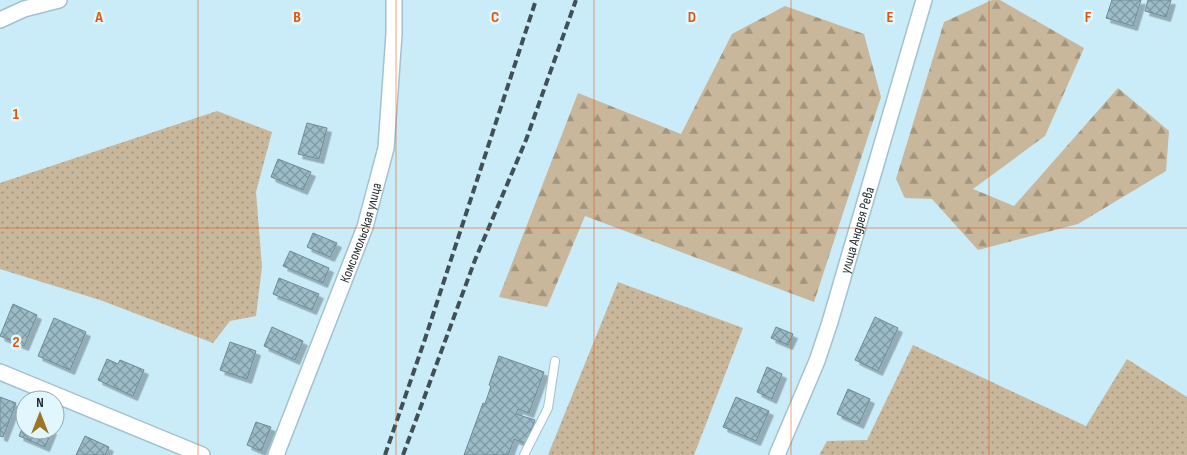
<svg xmlns="http://www.w3.org/2000/svg" width="1187" height="455" font-family="'Sofia Sans Condensed',sans-serif">
<style>
.grass{fill:url(#grass-dots)}
.forest{fill:url(#forest-firs)}
.building{fill:url(#building-cross-hatch);stroke:#6d8b97;filter:url(#shadow)}
.lines{fill:none;stroke-linecap:round;stroke-linejoin:round}
.service-casing{stroke:#a2c2ce;stroke-width:10}
.minor-casing{stroke:#a2c2ce;stroke-width:18}
.service{stroke:#fff;stroke-width:8}
.minor{stroke:#fff;stroke-width:15}
.rail{stroke:#405056;stroke-width:4;stroke-dasharray:8 4;stroke-linecap:butt}
.grid{fill:none;stroke:#de570e;stroke-width:1;stroke-opacity:0.55}
.labels{text-anchor:middle;stroke-width:5;stroke-linejoin:round;paint-order:stroke}
.street-label{font-size:14px;fill:#222e33;stroke:#e2f6fd}
.grid-label{font-size:16px;text-anchor:middle;font-weight:bold;fill:#de570e;stroke:#e2f6fd;stroke-width:5;stroke-linejoin:round;paint-order:stroke}
</style>
<defs>
<pattern id="grass-dots" width="8" height="8" patternUnits="userSpaceOnUse" patternTransform="scale(1.25)"><rect width="8" height="8" fill="#c8b79a"/><path d="M2 2h.1M6 6h.1" fill="none" stroke="#a2957e" stroke-width="1.8" stroke-linecap="round"/></pattern>
<pattern id="forest-firs" width="22" height="20" patternUnits="userSpaceOnUse" patternTransform="scale(1.25)"><rect width="22" height="20" fill="#c8b79a"/><path d="M5 1l3.5 6h-7zM16 11l3.5 6h-7z" fill="#a2957e"/></pattern>
<pattern id="building-cross-hatch" width="8" height="8" patternUnits="userSpaceOnUse" patternTransform="scale(1.25)"><rect width="8" height="8" fill="#9bbbc7"/><path d="M0 0l8 8M0 8l8-8" fill="none" stroke="#7e98a2"/></pattern>
<filter id="shadow"><feDropShadow dx="4.5" dy="4.5" stdDeviation="0" flood-color="#0004"/></filter>
</defs>
<rect width="100%" height="100%" fill="#caebf8"/>
<g class="grass">
<polygon points="217,111 272,132 256,192 262,267 256,316 230,321 213,343 100,300 0,269 0,183"/>
<polygon points="618,282 743,328 694,455 548,455"/>
<polygon points="913,345 1086,426 1127,359 1187,397 1187,455 819,455 827,441 867,440"/>
</g>
<g class="forest">
<polygon points="992,0 1000,0 1084,48 1045,136 973,189 1014,206 1118,88 1169,131 1166,171 1078,224 978,250 932,199 905,198 896,179 944,22"/>
<polygon points="785,6 864,34 881,97 814,302 585,216 547,307 499,297 578,93 681,134 732,34"/>
</g>
<g class="building">
<polygon points="1112,0 1141,0 1133,26 1106,18"/>
<polygon points="1148,0 1171,0 1166,17 1145,11"/>
<polygon points="307,123 327,128 319,159 298,154"/>
<polygon points="278,159 311,172 303,190 271,177"/>
<polygon points="313,233 337,243 330,257 307,247"/>
<polygon points="290,251 329,268 323,283 283,266"/>
<polygon points="279,278 319,294 312,310 273,294"/>
<polygon points="13,304 37,315 24,346 0,336"/>
<polygon points="875,317 898,328 878,371 855,360"/>
<polygon points="54,318 86,332 70,370 38,356"/>
<polygon points="272,327 303,341 295,360 264,346"/>
<polygon points="776,327 793,334 788,345 771,338"/>
<polygon points="230,342 256,351 247,379 220,370"/>
<polygon points="499,356 544,372 529,413 518,409 516,414 535,420 526,444 514,439 508,455 464,455 483,403 485,404 491,386 489,385"/>
<polygon points="107,359 118,364 120,360 144,370 133,396 98,380"/>
<polygon points="767,367 782,374 772,399 757,392"/>
<polygon points="848,389 870,399 859,424 837,414"/>
<polygon points="0,397 16,403 3,437 0,436"/>
<polygon points="736,397 769,411 756,441 723,427"/>
<polygon points="25,422 25,430 52,430 45,447 19,436"/>
<polygon points="256,422 271,427 261,451 247,445"/>
<polygon points="85,436 109,447 105,455 76,455"/>
</g>
<g class="lines">
<defs>
<polyline id="service" points="524,455 548,408 555,361"/>
<g id="minor">
<polyline points="0,20 24,9 59,0"/>
<polyline points="0,372 202,455"/>
<path id="s1" d="M276,455L365,227L386,148L394,34V0"/>
<path id="s2" d="M777,455L817,361L830,322L924,0"/>
</g>
</defs>
<use href="#service" class="service-casing"/>
<use href="#minor" class="minor-casing"/>
<use href="#service" class="service"/>
<use href="#minor" class="minor"/>
<g class="rail">
<polyline points="385,455 425,339 536,0"/>
<polyline points="403,455 475,260 526,140 576,0"/>
</g>
</g>
<path class="grid" d="M198,0V455M396,0V455M594,0V455M791,0V455M989,0V455M0,228H1187"/>
<g class="labels">
<g class="street-label">
<text dy="5" stroke="none"><textPath href="#s2" startOffset="239">улица Андрея Рева</textPath></text>
<text dy="5" stroke="none"><textPath href="#s1" startOffset="238">Комсомольская улица</textPath></text>
</g>
</g>
<g class="grid-label">
<text x="99" y="22">A</text>
<text x="297" y="22">B</text>
<text x="495" y="22">C</text>
<text x="692" y="22">D</text>
<text x="890" y="22">E</text>
<text x="1088" y="22">F</text>
<text x="16" y="119">1</text>
<text x="16" y="347">2</text>
</g>
<g transform="translate(40 415)"><circle r="24" fill="#e2f6fd" stroke="#95a6ac"/>
<path d="M0-4L9 19L0 12L-9 19Z" fill="#9d7623"/>
<text y="-8" font-size="14" font-weight="bold" text-anchor="middle" fill="#222e33">N</text>
</g>
</svg>
